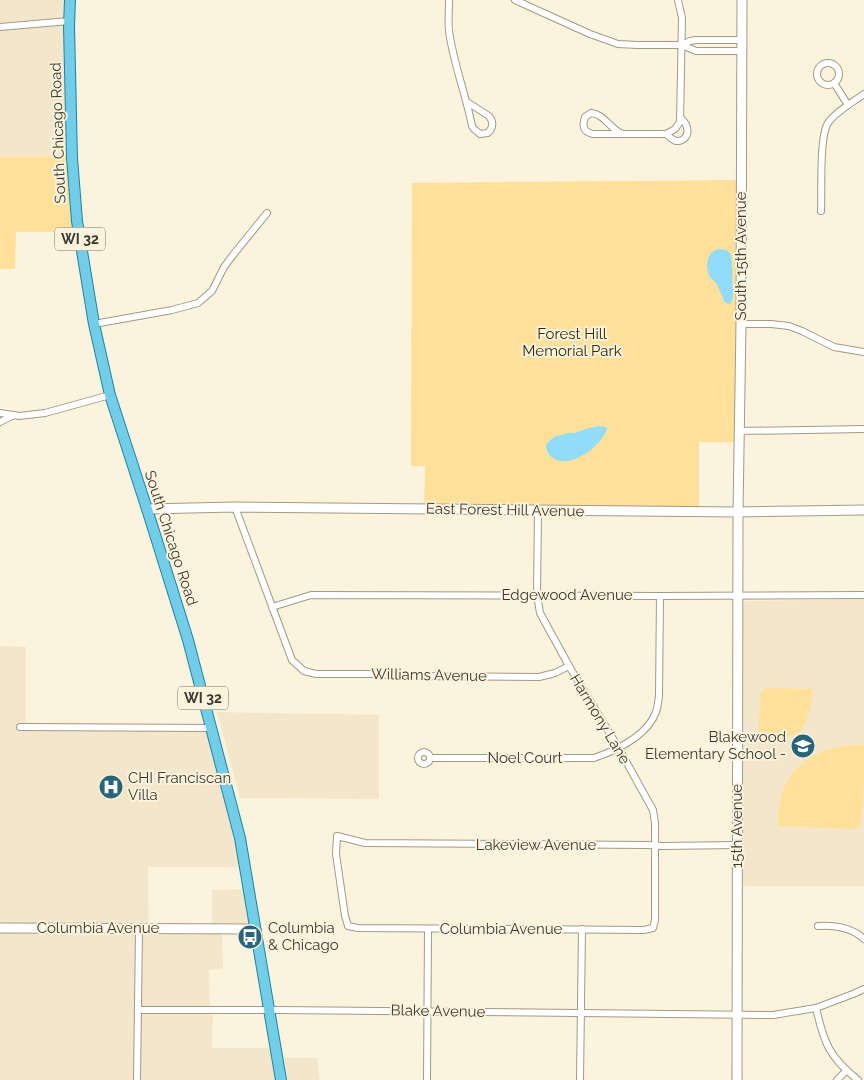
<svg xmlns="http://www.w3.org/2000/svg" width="864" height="1080" font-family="Raleway,sans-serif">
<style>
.built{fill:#f3e6ca}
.green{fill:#fee098}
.water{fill:#90dcfa}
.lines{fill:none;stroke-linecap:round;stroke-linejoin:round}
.street-casing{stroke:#a29a85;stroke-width:8}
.secondary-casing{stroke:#a29a85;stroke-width:11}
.primary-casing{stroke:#20849e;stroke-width:12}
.street{stroke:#fff;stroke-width:6}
.secondary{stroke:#fff;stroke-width:9}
.primary{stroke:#70cee8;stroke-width:10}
.labels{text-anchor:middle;stroke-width:4;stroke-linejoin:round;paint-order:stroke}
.shield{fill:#fcf3dd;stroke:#767165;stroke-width:1}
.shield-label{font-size:14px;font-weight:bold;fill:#3d3931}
.street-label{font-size:15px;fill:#3d3931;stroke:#fcf3dd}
.park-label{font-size:15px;fill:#382a05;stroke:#fcf3dd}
.poi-label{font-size:15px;fill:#3d3931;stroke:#fcf3dd;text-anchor:start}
</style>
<rect width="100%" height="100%" fill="#fcf3dd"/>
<g class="built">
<polygon points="0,0 65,0 64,44 66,156 0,157"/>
<polygon points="864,599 864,886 743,886 743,603 746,601"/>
<polygon points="0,646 26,647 26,723 205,724 241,867 148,867 149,933 222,934 223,968 209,970 210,1015 213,1015 212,1048 270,1048 275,1080 0,1080"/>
<polygon points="217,712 379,715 379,799 240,798"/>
<polygon points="245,889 249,920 248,922 246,924 242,926 212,926 212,890"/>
<polygon points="284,1058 317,1058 320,1080 287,1080"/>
</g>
<g class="green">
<polygon points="66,156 74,232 16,232 15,269 0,269 0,157"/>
<polygon points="737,180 735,442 699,442 699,509 424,507 425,466 411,466 412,183"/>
<polygon points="766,688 813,689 810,710 801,732 778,740 758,740 761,692"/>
<path d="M852,745H864V780L861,824L856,829L778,826C778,814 779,802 783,790C795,761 822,747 852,745Z"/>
</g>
<g class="water">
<polygon points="718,249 726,250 730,253 732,262 733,298 730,304 725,303 717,284 709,276 707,267 708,259 711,253"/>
<path d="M599,426L606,427L607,428C603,445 571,470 553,458C548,455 546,450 546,444L554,437L568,433H574L589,428Z"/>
</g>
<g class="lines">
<defs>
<g id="street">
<path d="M449,0C449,10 448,21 449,31C453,62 466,95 472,126L474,129L480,134L488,133C493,128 494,122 489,116L467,102"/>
<polyline points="515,0 590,34 618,44 638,45 682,45 696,51 741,51"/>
<polyline points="0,27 69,21"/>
<polyline points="682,45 690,41 696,40 741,40"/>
<circle cx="828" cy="74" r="11"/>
<polyline points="834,83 848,105"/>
<path d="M623,134C610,130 605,114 591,113L585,117C582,126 583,132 593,134H666L675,129L680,122L682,18L678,0"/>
<path d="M666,134C669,136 672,140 676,141C684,142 689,135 687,128C687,124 683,121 681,118"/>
<path d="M821,211C822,192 819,137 828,123C835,112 853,102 864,94"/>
<polyline points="94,324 172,310 198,303 212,291 224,267 233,255 267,213"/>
<polyline points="741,324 771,324 789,326 802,331 834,347 864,352"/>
<polyline points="0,413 19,416 45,413 110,395"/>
<polyline points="0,422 14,415"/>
<polyline points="739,431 864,429"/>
<polyline points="235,507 292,660 304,671 316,674 377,674 403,676 539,677 555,673 569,666"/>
<polyline points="538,510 537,595 540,613 569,666 618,747 653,810 655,823 655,920 653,928 644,930 358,928 348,926 345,916 336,854 337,836 365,843 648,845 663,846 737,845"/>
<polyline points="272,607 311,595 660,596 864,595"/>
<polyline points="20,727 211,728"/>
<circle cx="424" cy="758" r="6"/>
<path d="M431,758H594C617,750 647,736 656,712C658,707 658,701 659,696L660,596"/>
<path d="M818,926C835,925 851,927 864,939"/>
<path d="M816,1008C824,1043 829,1057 858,1080"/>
<polyline points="138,1010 277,1010 773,1015 816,1008 853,994 864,989"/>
<polyline points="137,1080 139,929"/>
<polyline points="427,1080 428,929"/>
<polyline points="580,1080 582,929"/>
<polyline points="837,1080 846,1071"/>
</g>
<g id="secondary">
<polyline points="147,509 235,507 738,512 864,510"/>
<polyline points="0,928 256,929"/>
<polyline points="737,1080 738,512 741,324 742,0"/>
</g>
<polyline id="primary" points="70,0 69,26 72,158 77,221 94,324 110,395 147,509 188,640 240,838 281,1080"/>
</defs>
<use href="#street" class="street-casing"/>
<use href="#secondary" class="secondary-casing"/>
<use href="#primary" class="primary-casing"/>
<use href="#street" class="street"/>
<use href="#secondary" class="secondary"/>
<use href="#primary" class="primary"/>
</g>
<defs>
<symbol id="school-disc" viewBox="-11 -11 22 22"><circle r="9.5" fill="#26657b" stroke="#fcf3dd"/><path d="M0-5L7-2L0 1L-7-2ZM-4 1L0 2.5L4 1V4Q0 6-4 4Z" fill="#fff"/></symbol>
<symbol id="hospital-disc" viewBox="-11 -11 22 22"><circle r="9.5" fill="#26657b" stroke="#fcf3dd"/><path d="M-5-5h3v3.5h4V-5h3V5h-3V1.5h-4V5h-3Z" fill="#fff"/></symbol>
<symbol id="bus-disc" viewBox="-11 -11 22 22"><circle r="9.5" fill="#26657b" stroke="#fcf3dd"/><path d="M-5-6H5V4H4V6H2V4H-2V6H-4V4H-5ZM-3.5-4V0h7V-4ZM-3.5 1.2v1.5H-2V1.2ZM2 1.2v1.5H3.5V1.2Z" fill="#fff"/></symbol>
</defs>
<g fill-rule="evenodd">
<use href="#school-disc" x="789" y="732" width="28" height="28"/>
<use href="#hospital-disc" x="97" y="773" width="28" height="28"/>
<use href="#bus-disc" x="236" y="923" width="28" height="28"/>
</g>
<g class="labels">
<g class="shield">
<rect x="55" y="227.5" width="50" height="23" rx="4"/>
<rect x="178" y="686.5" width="50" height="23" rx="4"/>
</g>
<g class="shield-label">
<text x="80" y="244">WI 32</text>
<text x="203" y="703">WI 32</text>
</g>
<g class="street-label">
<text transform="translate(58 133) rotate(-92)" y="5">South Chicago Road</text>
<text transform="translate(741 256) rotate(-90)" y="5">South 15th Avenue</text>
<text transform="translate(505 510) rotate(1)" y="5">East Forest Hill Avenue</text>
<text transform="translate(171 538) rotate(72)" y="5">South Chicago Road</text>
<text x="567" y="600">Edgewood Avenue</text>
<text transform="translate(429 675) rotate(1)" y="5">Williams Avenue</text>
<text transform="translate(600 719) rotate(59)" y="5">Harmony Lane</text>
<text x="525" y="763">Noel Court</text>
<text transform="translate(737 826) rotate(-90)" y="5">15th Avenue</text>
<text x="536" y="850">Lakeview Avenue</text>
<text x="98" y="933">Columbia Avenue</text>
<text x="501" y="934">Columbia Avenue</text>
<text transform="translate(438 1011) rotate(1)" y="5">Blake Avenue</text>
</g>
<g class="park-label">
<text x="572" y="339">Forest Hill<tspan x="572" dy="17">Memorial Park</tspan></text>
</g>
<g class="poi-label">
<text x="786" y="742" text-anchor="end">Blakewood<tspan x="786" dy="17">Elementary School -</tspan></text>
<text x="128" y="783">CHI Franciscan<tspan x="128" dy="17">Villa</tspan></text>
<text x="268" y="933">Columbia<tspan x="268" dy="17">&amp; Chicago</tspan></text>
</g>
</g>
</svg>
